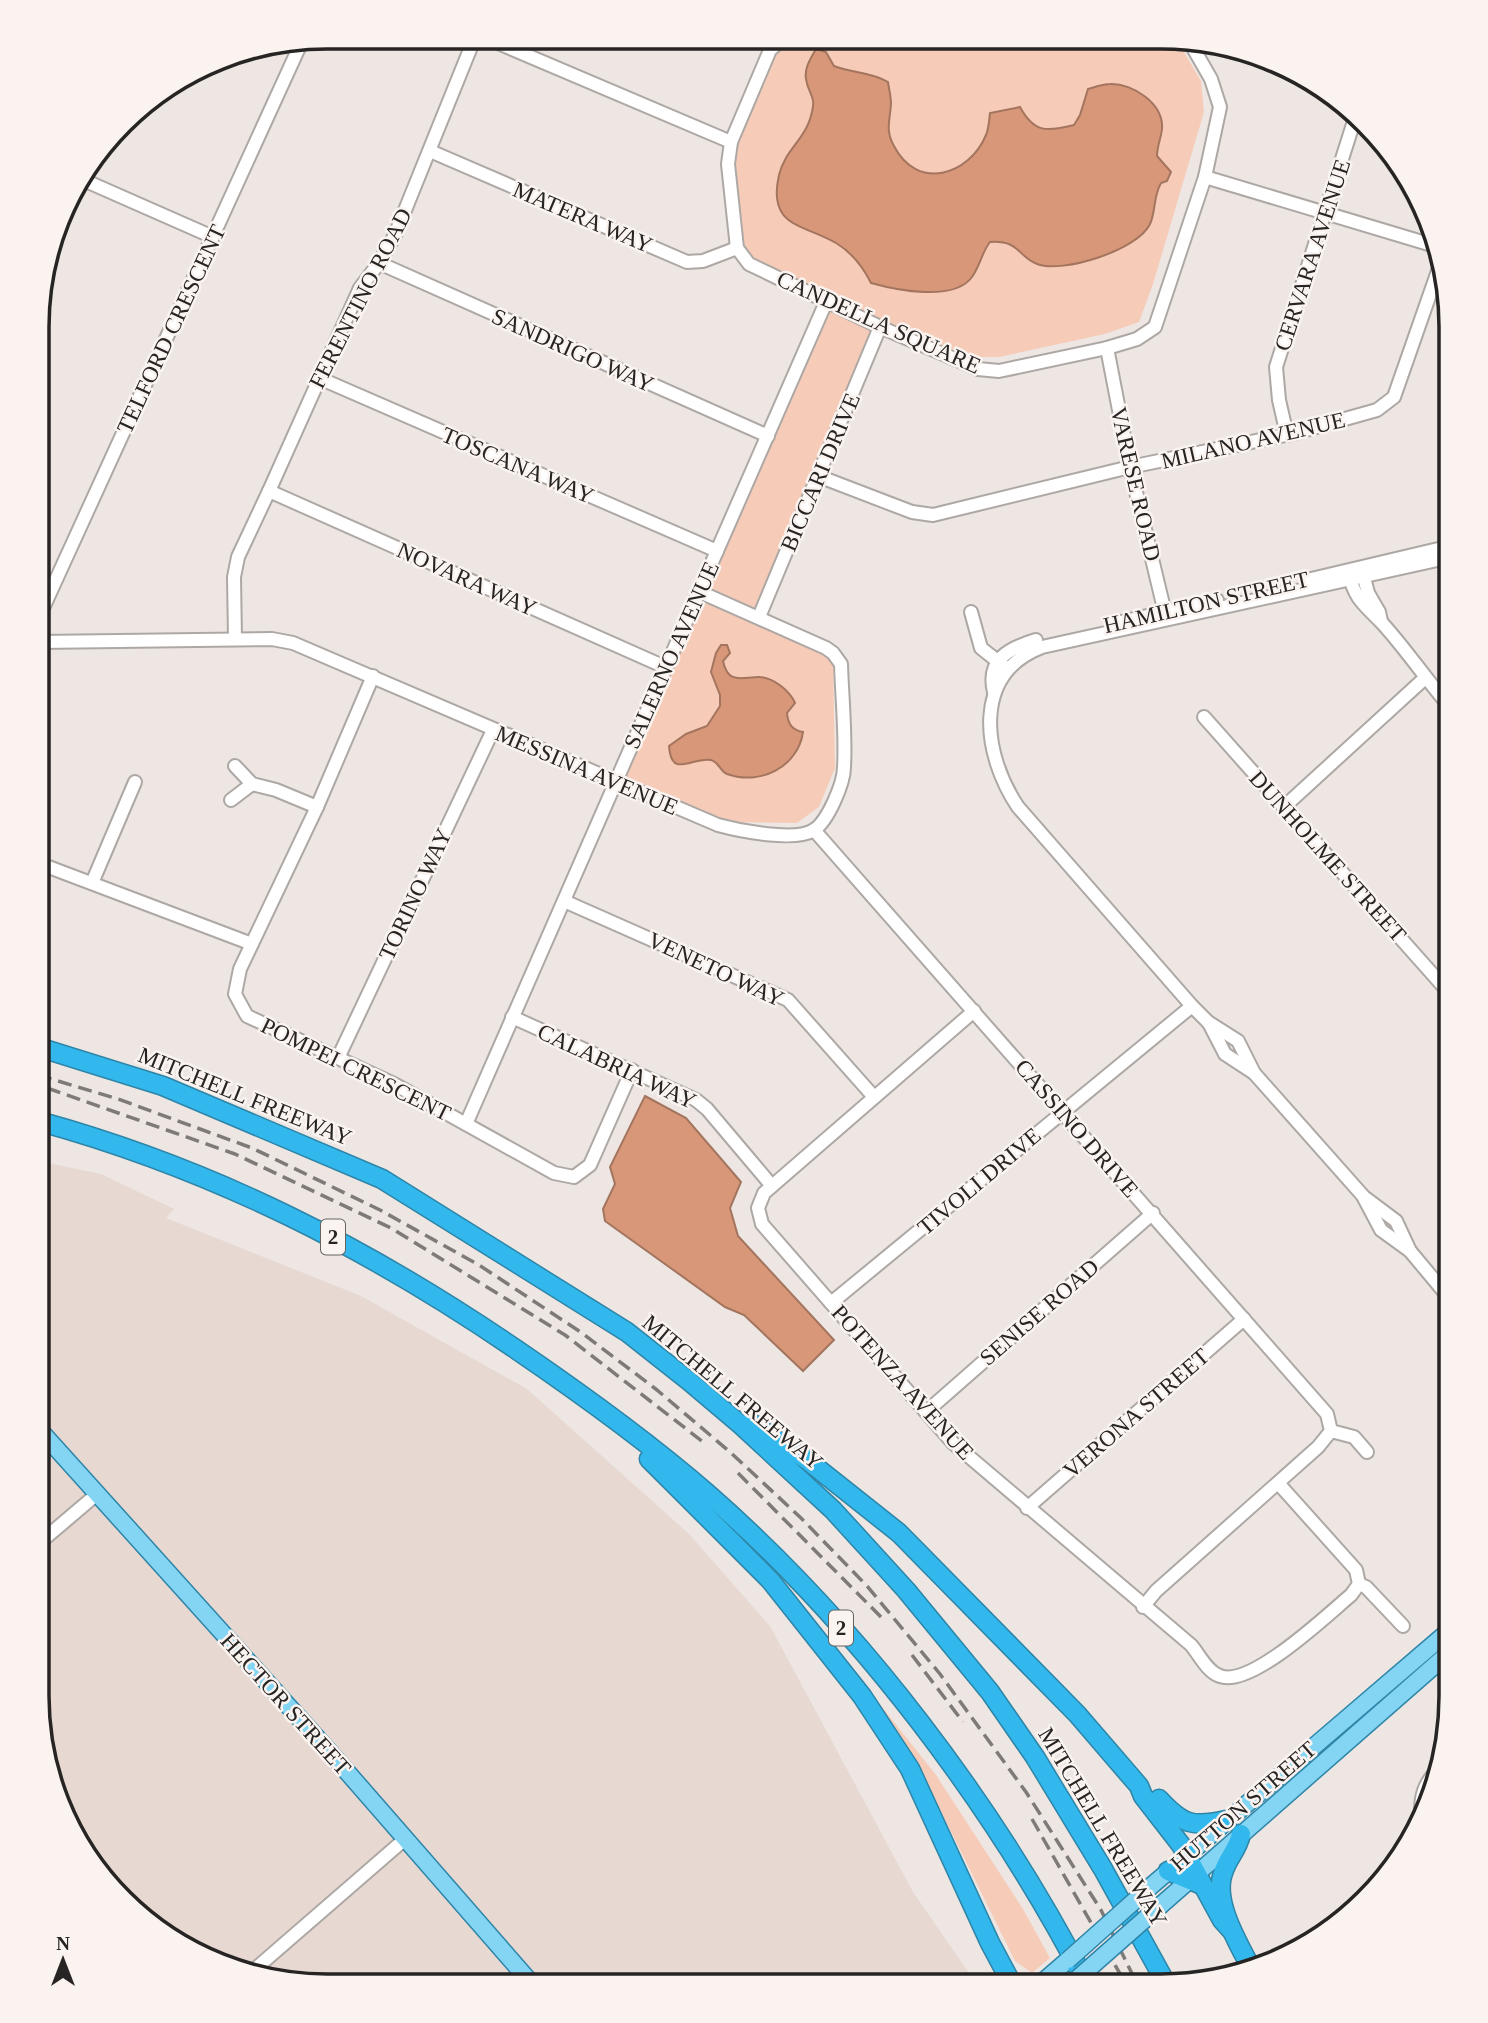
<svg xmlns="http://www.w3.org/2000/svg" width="1488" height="2023" font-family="'Times New Roman',serif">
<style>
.built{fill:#e7d9d2}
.green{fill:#f6ccb8}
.water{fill:#d89778;stroke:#a3755f;stroke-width:2}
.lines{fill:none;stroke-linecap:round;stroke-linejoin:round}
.minor-casing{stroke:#aea8a5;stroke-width:16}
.major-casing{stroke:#2e85a7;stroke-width:19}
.highway-casing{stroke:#2e85a7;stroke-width:21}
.minor{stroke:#fff;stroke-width:12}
.major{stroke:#84d4f4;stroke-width:16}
.highway{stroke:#32b8ed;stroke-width:18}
.rail{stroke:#7e7a78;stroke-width:3.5;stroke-dasharray:14 7;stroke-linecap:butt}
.major-bridge-casing{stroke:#2e85a7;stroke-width:19;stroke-linecap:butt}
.major-bridge{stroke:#84d4f4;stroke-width:16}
.labels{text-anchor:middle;stroke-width:5;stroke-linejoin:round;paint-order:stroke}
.shield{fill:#faf3f0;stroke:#666361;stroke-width:2}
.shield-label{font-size:21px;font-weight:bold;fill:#272524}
.street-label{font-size:23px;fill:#272524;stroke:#faf3f0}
.rim{fill:none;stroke:#272524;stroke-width:3.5}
</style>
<rect width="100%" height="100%" fill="#ede6e3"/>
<polygon class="built" points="38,1161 101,1174 174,1209 166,1218 361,1296 527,1389 688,1533 770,1626 913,1892 978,1986 290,1984 165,1937 109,1888 67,1825 37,1696"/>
<g class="green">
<polygon points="923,38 1169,39 1181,47 1201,81 1204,112 1153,284 1139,322 1105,334 999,357 970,357 861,312 754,259 744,248 734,174 735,148 774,54 786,41"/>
<polygon points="827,306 876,328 755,611 700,588"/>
<polygon points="699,595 803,641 833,661 835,768 819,807 797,823 727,822 618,778"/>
<polygon points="878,1702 936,1775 1023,1909 1050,1958 1032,1973 1015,1961 926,1781 875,1705"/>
</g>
<g class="water">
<path d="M816,49L826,52L834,66C852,73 872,72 888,82C889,89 891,96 891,104C890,120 885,130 894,146C917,191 969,176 986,135C989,128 989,120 990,113L1020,107C1034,133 1047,132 1074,125L1080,115L1088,89C1095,87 1103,84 1110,84C1133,83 1164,104 1162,129C1161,138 1157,147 1157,156L1171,172L1167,181L1161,183C1153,197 1156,211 1150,224C1138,250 1062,274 1037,264C1018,257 1020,240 990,242C982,252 980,266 972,277C954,302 896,290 871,283C863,267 851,252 836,243C803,224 767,227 779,175C785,150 804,140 810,119C818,94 809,98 806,79C804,68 811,58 816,49Z"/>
<path d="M721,645H727L730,653L723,661C728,685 742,677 759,677C773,677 790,691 795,703L787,713C788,724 792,730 803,732C798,767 760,786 727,774C720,771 719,762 711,760C693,756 671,780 669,746L686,734L707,726L720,706V695L711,672L716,653Z"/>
<polygon points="645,1096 686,1118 741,1182 730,1208 738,1236 834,1340 803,1371 744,1315 725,1307 605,1221 603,1209 615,1184 610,1167"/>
</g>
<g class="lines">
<defs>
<g id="minor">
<polyline points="484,37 731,142"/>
<polyline points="784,38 770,50 731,142 728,164 737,248 749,264 880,327 978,369 999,371 1107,348 1137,339 1155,327 1205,177 1220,107 1211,79 1188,39"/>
<polyline points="430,151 687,262 703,261 737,248"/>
<polyline points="1205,177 1432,245"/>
<polyline points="79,178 213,237"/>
<polyline points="379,263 768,436"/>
<polyline points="1107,348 1130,467 1166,617"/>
<polyline points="319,378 717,551"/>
<polyline points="1287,435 1279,400 1276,367 1355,118"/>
<polyline points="818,476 912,512 933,515 1130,467 1295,433 1377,410 1394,397 1438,271"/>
<polyline points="269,491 665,667"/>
<polyline points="1362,570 1368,593 1379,612 1381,621"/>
<path d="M1349,574C1355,600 1365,605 1382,623C1406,649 1427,681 1451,708"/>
<polyline points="1307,580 1451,546"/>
<polyline points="971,612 981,648 1005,667"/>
<polyline points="39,617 302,41"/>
<polyline points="759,617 880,327"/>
<polyline points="1112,624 1217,600"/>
<polyline points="235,639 234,577 238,557 269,491 360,288 379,263 395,235 475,37"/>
<path d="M39,642L272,639L293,643L718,825C740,831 795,842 814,830C828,821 844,783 844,767C846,734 842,698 841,664L833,653L826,648L700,592"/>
<polyline points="373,676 317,807 240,969 235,994 247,1016 394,1084 554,1173 574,1177 590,1165 632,1070"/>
<path d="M994,692C986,660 1009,648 1036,640"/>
<polyline points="1204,717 1451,995"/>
<polyline points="235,766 252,784 276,790 317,807"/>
<polyline points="231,800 252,784"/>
<polyline points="1285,806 1425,678"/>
<polyline points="814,830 1327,1414 1331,1431 1318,1447 1156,1591 1143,1607"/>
<polyline points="38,863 252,944"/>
<polyline points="92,883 135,782"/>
<polyline points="564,901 788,1000 874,1097"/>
<path d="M974,1011L764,1193L758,1208L762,1224L953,1443L1191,1645C1199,1654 1207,1672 1220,1676C1251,1688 1327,1615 1351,1595L1359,1584L1356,1570L1278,1483"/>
<polyline points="512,1017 696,1100 707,1109 772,1186"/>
<polyline points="1209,1023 1225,1054 1254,1073 1364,1197 1396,1221 1410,1251"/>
<polyline points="338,1058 493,730"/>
<path d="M1254,1073L1238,1041L1208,1022L1192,1006L1018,807C983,755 971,674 1042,647L1451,557"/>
<polyline points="466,1124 826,302"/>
<polyline points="1364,1198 1381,1230 1410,1251 1451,1300"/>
<polyline points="831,1303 1192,1006"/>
<polyline points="926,1412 1153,1213"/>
<polyline points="1331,1431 1354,1437 1367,1452"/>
<polyline points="1027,1508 1244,1319"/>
<polyline points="37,1545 97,1494"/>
<polyline points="1359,1584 1366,1587 1403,1626"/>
<path d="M1421,1820C1420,1798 1423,1783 1440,1768"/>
<polyline points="254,1970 405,1839"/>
</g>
<g id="major">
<polyline points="37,1427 328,1750 532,1984"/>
<polyline points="1150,1887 1451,1629"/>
<polyline points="1161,1905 1451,1651"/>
<polyline points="1038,1986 1068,1960"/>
</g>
<g id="highway">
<polyline points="38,1047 163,1086 382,1179 627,1332 689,1381 741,1425 833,1510 906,1590 990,1692 1035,1757 1103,1869 1167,1985"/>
<path d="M38,1121C213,1169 368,1248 517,1350C583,1395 648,1442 708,1494C860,1627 995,1806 1088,1986"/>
<polyline points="750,1422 807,1460 899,1533 1077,1714 1139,1786 1143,1796 1181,1845 1222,1920 1231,1930"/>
<polyline points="649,1459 770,1580 862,1696 910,1769 990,1943 1013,1986"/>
<path d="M1159,1799C1182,1824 1192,1828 1226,1820"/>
<path d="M1241,1834C1237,1851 1228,1857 1223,1873C1213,1901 1237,1941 1250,1966"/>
<polyline points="1168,1871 1202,1885"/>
<polyline points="1039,1986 1040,1983"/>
</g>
</defs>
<use href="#minor" class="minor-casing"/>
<use href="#major" class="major-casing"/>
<use href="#highway" class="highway-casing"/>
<use href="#minor" class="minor"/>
<use href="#major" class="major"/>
<use href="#highway" class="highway"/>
<g class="rail">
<polyline points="38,1075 118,1099 252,1148 380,1210 479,1265 582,1333 657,1390 730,1452 801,1518 867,1586 940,1674 1026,1792 1101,1910 1138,1986"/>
<polyline points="47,1088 235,1154 391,1228 565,1335 707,1445"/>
<polyline points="738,1473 881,1617"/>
<polyline points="912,1655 963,1722"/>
<polyline points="1032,1819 1127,1986"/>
</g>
<defs>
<g id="major-bridge">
<polyline points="1068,1960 1150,1887"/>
<polyline points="1069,1986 1161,1905"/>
</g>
</defs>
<use href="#major-bridge" class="major-bridge-casing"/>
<use href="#major-bridge" class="major-bridge"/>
</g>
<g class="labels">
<g class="shield">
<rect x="321" y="1219.5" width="24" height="35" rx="5"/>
<rect x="829" y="1610.5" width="24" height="35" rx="5"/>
</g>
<g class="shield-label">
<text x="333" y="1244">2</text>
<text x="841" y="1635">2</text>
</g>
<g class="street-label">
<text transform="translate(583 217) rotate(23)" y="8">MATERA WAY</text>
<text transform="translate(1312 255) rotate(-72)" y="8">CERVARA AVENUE</text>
<text transform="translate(360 298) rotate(-63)" y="8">FERENTINO ROAD</text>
<text transform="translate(879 322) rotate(24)" y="8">CANDELLA SQUARE</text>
<text transform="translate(171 329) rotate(-65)" y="8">TELFORD CRESCENT</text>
<text transform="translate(573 350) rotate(24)" y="8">SANDRIGO WAY</text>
<text transform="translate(1253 440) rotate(-13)" y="8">MILANO AVENUE</text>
<text transform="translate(518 465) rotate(23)" y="8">TOSCANA WAY</text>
<text transform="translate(820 472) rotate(-67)" y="8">BICCARI DRIVE</text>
<text transform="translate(1136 484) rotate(77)" y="8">VARESE ROAD</text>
<text transform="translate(467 579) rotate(24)" y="8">NOVARA WAY</text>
<text transform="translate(1206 602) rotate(-13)" y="8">HAMILTON STREET</text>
<text transform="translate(671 655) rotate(-66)" y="8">SALERNO AVENUE</text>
<text transform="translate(587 770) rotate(23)" y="8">MESSINA AVENUE</text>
<text transform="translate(1328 856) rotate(48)" y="8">DUNHOLME STREET</text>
<text transform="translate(415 894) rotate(-65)" y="8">TORINO WAY</text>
<text transform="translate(716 969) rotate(25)" y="8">VENETO WAY</text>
<text transform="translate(617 1066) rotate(25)" y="8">CALABRIA WAY</text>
<text transform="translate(356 1069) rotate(26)" y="8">POMPEI CRESCENT</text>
<text transform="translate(245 1096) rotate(22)" y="8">MITCHELL FREEWAY</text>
<text transform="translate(1077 1128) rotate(49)" y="8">CASSINO DRIVE</text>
<text transform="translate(979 1181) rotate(-40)" y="8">TIVOLI DRIVE</text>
<text transform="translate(1039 1312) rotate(-41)" y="8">SENISE ROAD</text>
<text transform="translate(903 1382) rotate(48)" y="8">POTENZA AVENUE</text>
<text transform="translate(733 1392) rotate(40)" y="8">MITCHELL FREEWAY</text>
<text transform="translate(1136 1413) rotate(-41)" y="8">VERONA STREET</text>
<text transform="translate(286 1704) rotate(48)" y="8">HECTOR STREET</text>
<text transform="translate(1243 1806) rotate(-41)" y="8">HUTTON STREET</text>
<text transform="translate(1103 1827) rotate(59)" y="8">MITCHELL FREEWAY</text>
</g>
</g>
<path d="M0 0H1488V2023H0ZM327 49H1161A278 278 0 0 1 1439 327V1696A278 278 0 0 1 1161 1974H327A278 278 0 0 1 49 1696V327A278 278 0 0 1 327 49Z" fill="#faf3f0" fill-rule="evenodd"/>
<path class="rim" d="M327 49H1161A278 278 0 0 1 1439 327V1696A278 278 0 0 1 1161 1974H327A278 278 0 0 1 49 1696V327A278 278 0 0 1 327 49Z"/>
<g transform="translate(63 1960)" stroke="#faf3f0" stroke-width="5" paint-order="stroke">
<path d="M0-5L12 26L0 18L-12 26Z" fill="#272524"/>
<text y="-10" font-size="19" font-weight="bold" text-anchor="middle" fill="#272524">N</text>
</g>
</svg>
